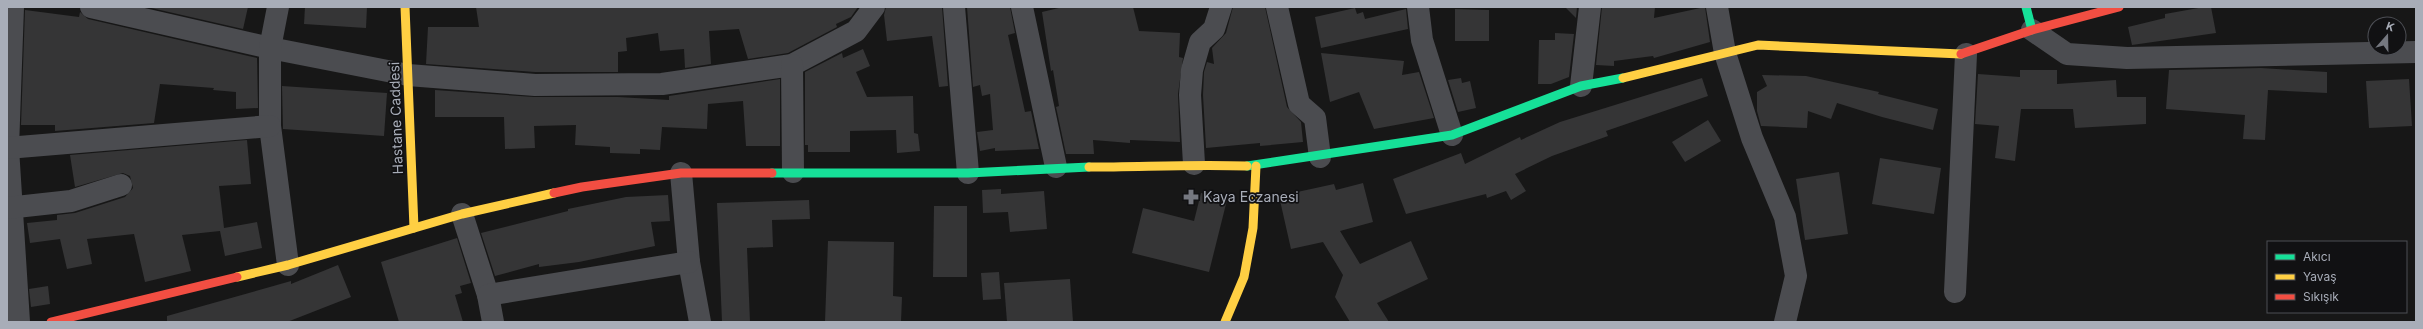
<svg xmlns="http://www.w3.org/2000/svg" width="2423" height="329" font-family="Inter,sans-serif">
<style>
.building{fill:#353536}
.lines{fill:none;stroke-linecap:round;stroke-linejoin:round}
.street{stroke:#4b4c50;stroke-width:22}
.fast{stroke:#16e098;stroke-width:9}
.slow{stroke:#ffcf43;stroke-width:9}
.jam{stroke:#f24e42;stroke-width:9}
.labels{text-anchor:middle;stroke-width:3.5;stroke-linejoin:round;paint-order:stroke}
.street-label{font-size:14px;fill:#a8adb8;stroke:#111113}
.poi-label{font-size:14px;fill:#a8adb8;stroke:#111113;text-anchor:start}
</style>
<rect width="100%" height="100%" fill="#171717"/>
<g class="building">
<polygon points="147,7 248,7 243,29"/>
<polygon points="305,7 367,7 366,28 304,24"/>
<polygon points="476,7 858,7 851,17 836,24 837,27 788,53 748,59 739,29 709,31 711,64 685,68 684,49 660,51 658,33 626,38 627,51 618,52 618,72 535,72 426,64 428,27 479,27"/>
<polygon points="886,7 942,7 948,86 939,87 932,36 887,41 884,15"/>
<polygon points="967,7 1010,7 1015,33 1008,35 1025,112 1031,111 1039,149 995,151 995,148 980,151 977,132 993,130 990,94 982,96 980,85 973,87"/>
<polygon points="1063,7 1133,7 1139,31 1180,33 1179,57 1183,58 1178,94 1180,142 1130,140 1130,143 1093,140 1094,154 1066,154 1056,107 1059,106 1053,70 1051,71 1042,12"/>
<polygon points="1233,7 1265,7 1287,107 1301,122 1303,142 1260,146 1260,143 1206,148 1203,95 1204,72 1207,62 1214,64 1212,48 1226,33"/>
<polygon points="1565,7 1577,7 1576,18"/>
<polygon points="1602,7 1655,7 1654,18 1705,7 1710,42 1654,58 1653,56 1614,61 1614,66 1596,65"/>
<polygon points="2204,7 2211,7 2216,33 2132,45 2128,27 2165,18 2165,14"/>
<polygon points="1355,8 1357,14 1363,12 1365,19 1406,9 1408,29 1321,48 1315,17"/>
<polygon points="1455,9 1489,10 1489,41 1455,41"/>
<polygon points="25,10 79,17 80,12 88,19 257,58 258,108 236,109 236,92 213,90 214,88 160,84 154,123 55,131 55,125 21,125"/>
<polygon points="1555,33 1574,34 1569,77 1551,84 1538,84 1539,40 1555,40"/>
<polygon points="863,49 870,66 856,72 867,97 913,96 914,133 918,134 920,151 897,153 896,130 850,131 850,152 808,152 808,145 805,145 805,72 842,53 843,58"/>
<polygon points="1321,53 1404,61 1402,75 1419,72 1434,118 1374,129 1359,92 1330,102"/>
<polygon points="2261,68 2327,72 2327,93 2268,90 2265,140 2243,139 2245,115 2166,109 2169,70"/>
<polygon points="2020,70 2057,70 2057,84 2116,80 2117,97 2146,97 2146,124 2075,128 2073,109 2021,109 2015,161 1995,158 1999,126 1975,124 1978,74 2020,77"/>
<polygon points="1762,75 1806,76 1879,92 1878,94 1938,109 1933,130 1882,117 1837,103 1831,119 1808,111 1807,128 1761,126 1757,111 1757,92 1767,86"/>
<polygon points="1461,78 1462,83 1470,81 1476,108 1458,112 1448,80"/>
<polygon points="1702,78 1708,96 1606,131 1608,136 1552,156 1515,174 1526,191 1511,200 1506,191 1487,198 1486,194 1406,214 1393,179 1461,153 1465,164 1520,137 1521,140 1560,122"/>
<polygon points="780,79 780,146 746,146 743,101 708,104 707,129 662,127 660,150 640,149 640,154 610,153 610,147 575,145 576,125 534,126 535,148 505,149 504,117 435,117 435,90 534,97 618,97 669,100 669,96"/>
<polygon points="2409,79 2412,126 2369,128 2366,81"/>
<polygon points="282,86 387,93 384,136 283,129"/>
<polygon points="1708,120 1721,141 1685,162 1672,142"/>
<polygon points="247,140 251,184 219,186 224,228 257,222 262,248 225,256 220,231 182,235 191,271 145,282 134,234 87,239 92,264 67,269 60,239 30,243 27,223 57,220 57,215 75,213 125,197 133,188 130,176 123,173 75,187 70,155"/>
<polygon points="1880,158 1941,168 1934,214 1872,204"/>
<polygon points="1839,172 1848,234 1805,240 1796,179"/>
<polygon points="1363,183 1373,222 1340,231 1360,264 1411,241 1428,279 1377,303 1389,322 1350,322 1335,297 1343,275 1323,242 1291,249 1279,196 1334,184 1336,190"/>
<polygon points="1001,189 1001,194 1044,191 1047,229 1010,232 1008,212 983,213 982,190"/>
<polygon points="1201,193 1227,200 1209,272 1132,253 1143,208 1194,221"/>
<polygon points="668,195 670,221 651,222 655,246 579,262 539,267 539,264 495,276 481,233 568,211 568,209 626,197"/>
<polygon points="809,200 810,219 772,220 773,247 747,248 750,322 722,322 717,203"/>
<polygon points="934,206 967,206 967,277 933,277"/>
<polygon points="457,238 471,283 460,286 462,293 455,295 463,322 399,322 381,262"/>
<polygon points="828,241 894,242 893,296 902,297 901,322 825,322"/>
<polygon points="338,265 351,297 287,322 167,322 167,316 291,281 291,284"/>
<polygon points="999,272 1001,299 983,300 981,273"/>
<polygon points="1070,279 1073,322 1007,322 1004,283"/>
<polygon points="48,286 50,304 31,307 29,289"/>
</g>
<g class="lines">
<g class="street">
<polyline points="13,7 8,148 19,322"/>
<polyline points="91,7 270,48 408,75 535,85 662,84 792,65 856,31 874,7"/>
<polyline points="278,7 270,48 270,126 288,265"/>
<polyline points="954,7 968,173"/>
<polyline points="1022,7 1056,167"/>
<polyline points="1277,7 1299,104 1315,118 1320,157"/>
<polyline points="1418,7 1422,40 1452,135"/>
<polyline points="1717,7 1725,53 1752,138 1785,217 1796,276 1785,322"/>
<polyline points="2032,30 2067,54 2127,58 2416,52"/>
<polyline points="792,65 793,172"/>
<polyline points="1581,86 1590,7"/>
<polyline points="7,148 270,126"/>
<polyline points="1194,164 1190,95 1192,70 1200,42 1214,29 1221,7"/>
<polyline points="681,173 689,262 700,322"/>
<polyline points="7,208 71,201 121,185"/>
<polyline points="462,214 488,295"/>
<polyline points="1955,292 1966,54"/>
<polyline points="493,322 488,295 689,262"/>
</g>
<g class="fast">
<polyline points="2026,7 2032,30"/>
<polyline points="1247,166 1452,135 1581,86 1623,78"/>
<polyline points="772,173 968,173 1089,167"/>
</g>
<g class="slow">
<polyline points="405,7 414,228"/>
<polyline points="1623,78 1758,45 1961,54"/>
<path d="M1089,167C1142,167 1194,164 1247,166"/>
<polyline points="237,277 288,265 462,214 554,193"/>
<polyline points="1225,322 1244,277 1253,228 1256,166"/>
</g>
<g class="jam">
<polyline points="1961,54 2032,30 2119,7"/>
<polyline points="554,193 582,187 681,173 772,173"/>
<polyline points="51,322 237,277"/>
</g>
</g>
<defs>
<symbol id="pharmacy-bare" viewBox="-9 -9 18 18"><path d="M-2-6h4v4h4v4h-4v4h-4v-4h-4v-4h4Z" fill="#757880" stroke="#111113" stroke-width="2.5" paint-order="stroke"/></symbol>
</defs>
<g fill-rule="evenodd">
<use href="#pharmacy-bare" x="1180" y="186" width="22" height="22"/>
</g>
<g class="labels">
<g class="street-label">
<text transform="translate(396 118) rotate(-92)" y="5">Hastane Caddesi</text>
</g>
<g class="poi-label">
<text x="1203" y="202">Kaya Eczanesi</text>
</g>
</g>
<rect width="2423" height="329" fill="none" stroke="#a8adb8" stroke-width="16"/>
<rect x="2267" y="241" width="140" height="72" fill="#111113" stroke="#4d4f55"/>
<rect x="2275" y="254" width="20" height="6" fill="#16e098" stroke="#4d4f55"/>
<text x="2303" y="261" font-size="12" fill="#a8adb8">Akıcı</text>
<rect x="2275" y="274" width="20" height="6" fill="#ffcf43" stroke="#4d4f55"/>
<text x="2303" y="281" font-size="12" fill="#a8adb8">Yavaş</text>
<rect x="2275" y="294" width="20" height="6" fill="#f24e42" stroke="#4d4f55"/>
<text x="2303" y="301" font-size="12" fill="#a8adb8">Sıkışık</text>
<g transform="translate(2387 36) rotate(20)"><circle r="19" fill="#111113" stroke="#4d4f55"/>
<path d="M0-3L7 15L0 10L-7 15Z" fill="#757880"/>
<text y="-6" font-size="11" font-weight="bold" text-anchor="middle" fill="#a8adb8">K</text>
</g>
</svg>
